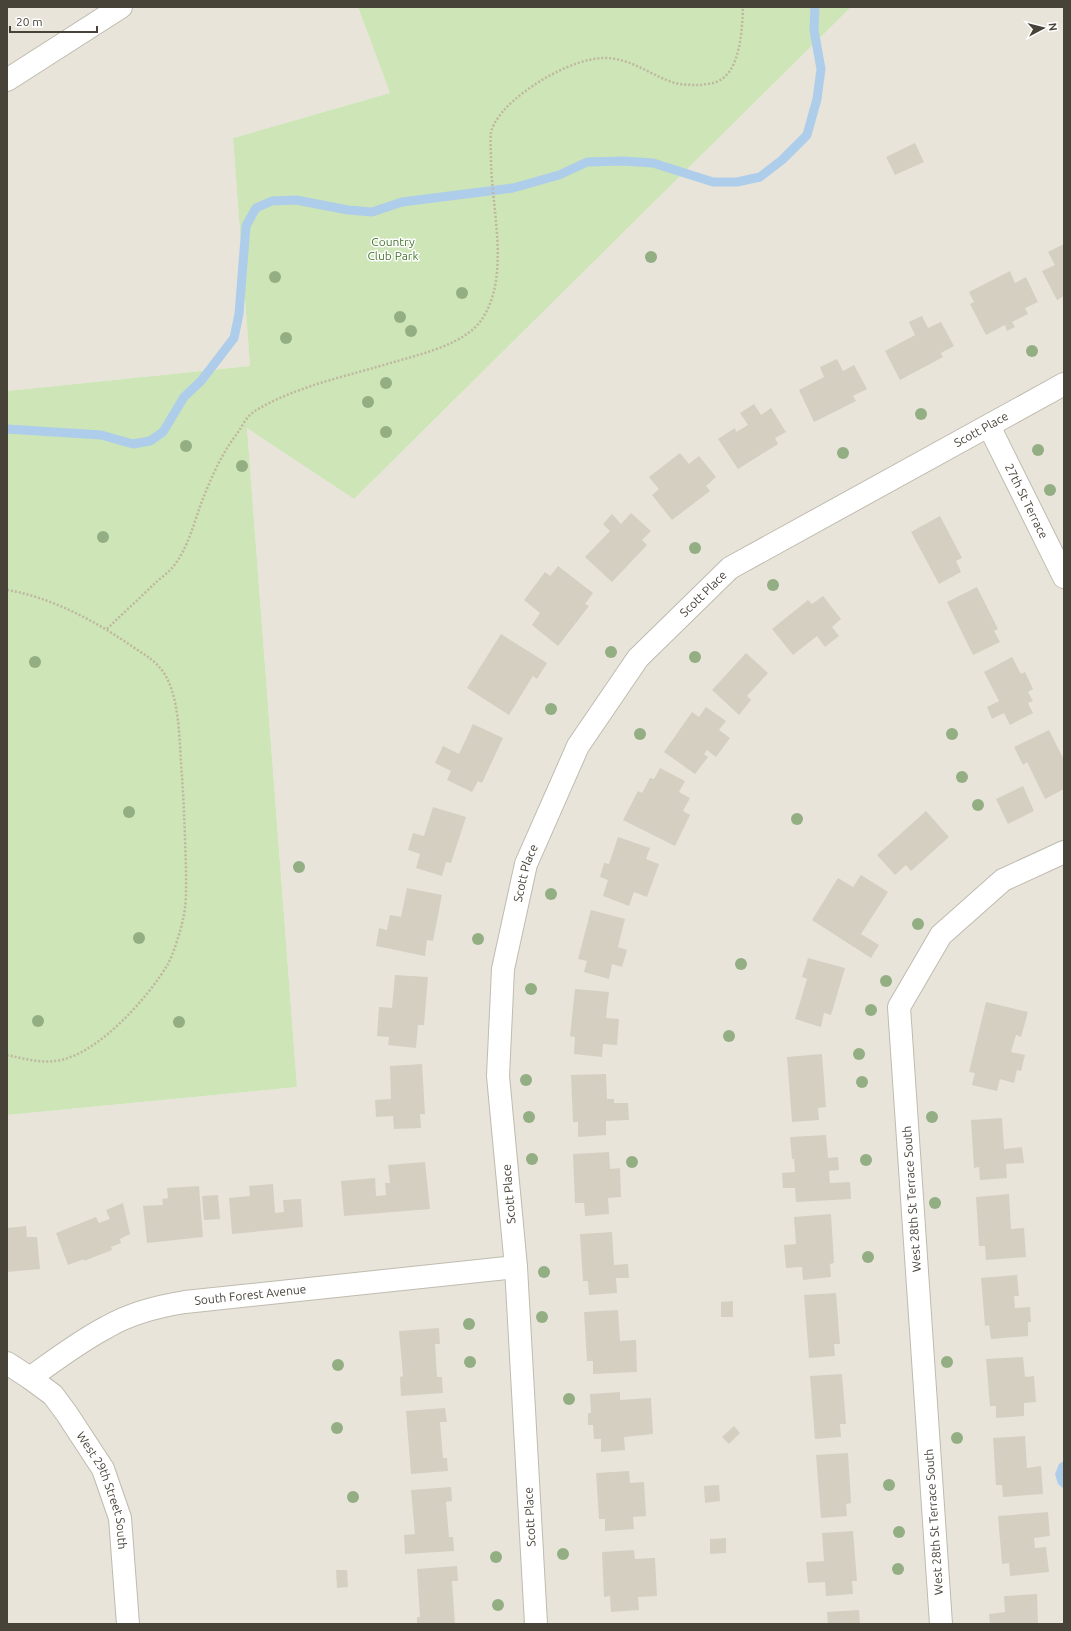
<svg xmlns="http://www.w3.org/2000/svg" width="1071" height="1631" font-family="Ubuntu,sans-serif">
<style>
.residential{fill:#e8e4da}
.green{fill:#cde5b7}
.water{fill:#adcdeb}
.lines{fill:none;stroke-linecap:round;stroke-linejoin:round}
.stream{stroke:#adcdeb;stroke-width:9}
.building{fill:#d5cfc1}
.minor-casing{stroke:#bfbbae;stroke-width:24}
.path{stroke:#c0b7a0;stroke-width:2.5;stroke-dasharray:2 2;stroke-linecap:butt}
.minor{stroke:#fff;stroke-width:22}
.tree{fill:#94ae84}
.labels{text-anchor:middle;stroke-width:3;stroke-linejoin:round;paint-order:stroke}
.park-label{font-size:12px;fill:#457630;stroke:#fff}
.street-label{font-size:12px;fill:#484339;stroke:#fff}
</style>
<rect width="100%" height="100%" fill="#f4f2eb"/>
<g class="residential">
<polygon points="7,7 358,7 390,93 233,138 250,366 7,391"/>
<polygon points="851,7 1064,7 1064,1624 7,1624 7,1115 297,1087 247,428 354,499"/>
</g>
<polygon class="green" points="358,7 851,7 354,499 247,428 297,1087 7,1115 7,391 250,366 233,138 390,93"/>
<polygon class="water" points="1064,1461 1064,1489 1058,1484 1055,1474 1059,1464"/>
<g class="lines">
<polyline class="stream" points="7,429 101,435 133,444 150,441 163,432 184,397 201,381 234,338 239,314 246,226 256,208 272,201 296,200 348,210 372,212 402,202 513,188 559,175 587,162 623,161 653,163 713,182 737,182 760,177 782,160 807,135 817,99 821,69 814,30 815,7"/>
</g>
<g class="building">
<polygon points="915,143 924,162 895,175 886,157"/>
<polygon points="1064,244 1064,296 1057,300 1042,271 1055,265 1048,252"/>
<polygon points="1010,271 1015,283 1026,277 1038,302 1025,308 1028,314 1012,322 1015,327 1007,331 1005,325 986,335 970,304 974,302 969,292"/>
<polygon points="922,316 928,328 941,322 954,346 941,353 943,357 900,380 885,351 915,335 909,322"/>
<polygon points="837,359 843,371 854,365 867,389 853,396 856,401 814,422 799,390 824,377 820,367"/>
<polygon points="754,404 761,415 771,408 786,432 775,438 778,444 738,469 718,439 735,428 736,432 748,425 740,413"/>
<polygon points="680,453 689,464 699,456 716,477 706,486 710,491 672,520 652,495 659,489 649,477"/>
<polygon points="631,513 651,531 642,540 647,545 612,582 585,557 610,531 603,524 612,514 621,524"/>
<polygon points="940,516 962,558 956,561 961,572 939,584 911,532"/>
<polygon points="558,566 593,593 585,604 589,606 558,646 532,625 540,613 524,600 545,572 550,576"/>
<polygon points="977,587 998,629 994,631 1000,642 973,655 947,602"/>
<polygon points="823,596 841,619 832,627 839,636 825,647 817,636 793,655 772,629 808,600 812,604"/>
<polygon points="501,634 547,663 537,679 533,676 509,715 467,688"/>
<polygon points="746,653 768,673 747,696 751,700 739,715 712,690"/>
<polygon points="1012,657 1021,674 1025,672 1033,689 1028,692 1033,701 1028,703 1033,713 1010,725 1004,713 992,719 987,707 999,701 984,672"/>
<polygon points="706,707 726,721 719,730 730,738 716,757 707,750 704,754 708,757 695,774 664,752 692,712 699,717"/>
<polygon points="473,724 503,738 482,783 478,781 472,792 447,780 451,771 435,763 443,746 459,754"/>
<polygon points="1049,730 1064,760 1064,789 1045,799 1027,762 1023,765 1014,747"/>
<polygon points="660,768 685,781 679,792 690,798 683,811 690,815 675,846 623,820 638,791 642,793 650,778 654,779"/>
<polygon points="1023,786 1034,811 1008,824 996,799"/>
<polygon points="433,807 466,817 451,863 446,862 442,876 416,868 420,854 408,850 413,833 424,836"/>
<polygon points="926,811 949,837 911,871 906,865 895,875 877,855"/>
<polygon points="618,837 650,848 646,859 659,864 647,897 634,892 629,906 603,896 608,880 600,877 604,863 609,864"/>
<polygon points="861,875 888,892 861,934 879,945 871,958 812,920 838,878 853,887"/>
<polygon points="407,888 442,895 433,941 427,940 425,956 376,946 379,928 387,930 390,915 401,917"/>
<polygon points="591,910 625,919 618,947 627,950 622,967 612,964 609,979 584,972 587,961 578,959"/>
<polygon points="808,958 845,968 831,1015 824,1013 821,1027 795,1019 807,979 802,977"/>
<polygon points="395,975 428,977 424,1025 418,1025 416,1048 388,1045 389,1037 377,1036 379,1007 392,1008"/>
<polygon points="575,989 609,992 606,1018 619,1019 617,1045 603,1044 602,1057 574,1054 575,1037 570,1036"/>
<polygon points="986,1002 1028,1012 1021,1037 1016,1035 1011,1052 1025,1055 1021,1071 1017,1070 1014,1083 1000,1079 997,1091 972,1085 975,1073 969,1072"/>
<polygon points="822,1054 826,1107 818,1108 819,1120 792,1122 787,1057"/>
<polygon points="422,1064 425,1114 420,1114 421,1128 394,1129 393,1116 376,1117 375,1100 391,1099 390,1066"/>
<polygon points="606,1074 607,1099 614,1099 614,1103 628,1103 629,1120 606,1121 606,1135 578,1137 578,1122 573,1122 571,1075"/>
<polygon points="1002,1118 1004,1149 1022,1147 1024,1163 1006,1164 1007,1178 980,1180 979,1167 974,1168 971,1120"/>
<polygon points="826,1135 828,1158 838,1157 839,1170 829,1171 830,1183 850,1182 851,1199 796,1202 795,1188 783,1188 782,1173 795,1172 794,1159 792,1159 790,1137"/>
<polygon points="609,1152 610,1169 620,1168 621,1197 608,1198 609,1214 585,1216 584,1203 575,1203 573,1154"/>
<polygon points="425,1162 430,1209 344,1216 341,1181 375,1178 376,1196 386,1195 385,1183 390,1183 388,1165"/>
<polygon points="273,1184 275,1213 284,1212 283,1200 301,1199 303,1227 232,1234 229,1198 250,1196 249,1186"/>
<polygon points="199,1186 203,1237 147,1243 143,1206 163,1205 162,1199 168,1198 167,1188"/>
<polygon points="1009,1194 1011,1229 1024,1228 1026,1257 986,1260 985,1246 979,1246 976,1197"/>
<polygon points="218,1195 220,1219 204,1220 202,1196"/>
<polygon points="123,1203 130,1234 120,1239 121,1243 111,1247 112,1250 84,1261 84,1259 68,1265 56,1233 96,1217 99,1223 110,1219 106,1210"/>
<polygon points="831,1214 834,1263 830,1264 831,1277 803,1280 802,1267 786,1268 784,1245 796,1244 794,1217"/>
<polygon points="26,1226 27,1237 37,1237 40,1269 7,1272 7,1228"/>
<polygon points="612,1232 614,1265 628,1264 629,1278 616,1278 617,1293 589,1295 588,1281 583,1281 580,1234"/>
<polygon points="1017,1275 1019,1296 1014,1296 1015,1308 1030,1307 1031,1322 1028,1322 1028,1336 991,1339 989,1325 985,1326 981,1278"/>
<polygon points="836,1293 840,1344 834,1344 835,1356 809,1358 804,1295"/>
<polygon points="733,1301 733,1317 721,1317 721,1302"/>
<polygon points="618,1310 620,1341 636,1340 637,1372 593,1374 593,1361 587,1361 584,1312"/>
<polygon points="439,1328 440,1344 435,1344 437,1377 442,1377 443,1393 401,1396 400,1377 403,1376 399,1331"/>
<polygon points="1023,1357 1025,1377 1034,1376 1036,1402 1024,1403 1024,1416 996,1418 996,1406 990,1406 986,1359"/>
<polygon points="842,1374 846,1424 840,1424 841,1437 815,1439 810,1376"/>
<polygon points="620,1392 620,1400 651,1398 653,1434 624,1437 625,1450 601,1452 601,1439 594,1439 593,1425 588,1425 588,1413 591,1413 590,1394"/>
<polygon points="445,1408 447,1422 440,1422 443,1458 447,1458 448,1471 411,1474 406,1411"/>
<polygon points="734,1426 740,1433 729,1444 722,1437"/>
<polygon points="1025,1436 1027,1468 1041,1466 1043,1494 1003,1497 1002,1485 996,1485 993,1438"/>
<polygon points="848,1453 851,1503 846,1504 847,1516 821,1518 816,1455"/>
<polygon points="629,1471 630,1483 644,1482 646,1516 633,1517 634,1529 605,1531 605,1519 599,1519 596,1473"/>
<polygon points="719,1485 720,1501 705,1503 704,1486"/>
<polygon points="451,1487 452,1501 446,1502 449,1537 453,1537 454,1551 405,1554 404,1535 415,1534 411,1490"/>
<polygon points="1048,1512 1050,1536 1034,1538 1035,1548 1046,1547 1049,1572 1010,1576 1009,1563 1002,1564 998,1516"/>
<polygon points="853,1531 857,1581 852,1581 853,1594 826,1596 825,1582 808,1583 806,1562 824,1561 822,1533"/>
<polygon points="726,1538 726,1553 710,1554 710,1539"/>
<polygon points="634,1550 635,1559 655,1558 657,1596 638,1597 639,1610 611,1612 610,1596 604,1597 602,1552"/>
<polygon points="457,1566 458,1581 452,1581 455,1624 417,1624 417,1617 420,1617 417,1569"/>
<polygon points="336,1570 347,1570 348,1587 337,1588"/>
<polygon points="1037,1594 1038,1624 990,1624 989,1614 1005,1612 1004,1596"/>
<polygon points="859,1610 860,1624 828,1624 827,1612"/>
</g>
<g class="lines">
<defs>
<g id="minor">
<polyline points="7,80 121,7"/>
<path id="s1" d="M989,426L1064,577"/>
<path id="s2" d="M7,1363L30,1378C55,1360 80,1341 107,1327C129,1314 160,1306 185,1302L516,1267"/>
<path id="s3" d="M30,1378L53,1395L67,1414L103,1469L120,1518L128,1624"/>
<path id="s4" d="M536,1624L516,1267L498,1076L503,969L526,864L578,746L638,658L730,568L1064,384"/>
<polyline points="941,1624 899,1007 941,935 1003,880 1064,852"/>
</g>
</defs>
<use href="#minor" class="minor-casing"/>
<g class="path">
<path d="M7,590C51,597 97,622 133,647C145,655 156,661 164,673C181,700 179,745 182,776C184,807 185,837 186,868C186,885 187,903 183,919C181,930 173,955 168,964C148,998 95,1058 54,1061C38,1063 22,1058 7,1055"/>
<path d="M107,629C122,614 138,600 153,585C160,578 170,572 176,563C190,543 195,518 204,496C213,473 224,450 239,431C243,424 248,415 255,411C293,387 351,375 394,362C421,354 466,344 482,319C511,276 491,207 491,159C491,150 490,140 491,132C493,124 499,116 504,110C526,86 573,58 605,58C629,58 648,73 669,81C679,85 690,85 700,85C705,84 711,84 716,82C741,73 742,29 743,7"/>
</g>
<use href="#minor" class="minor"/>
</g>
<g class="tree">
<circle cx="651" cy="257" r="6"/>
<circle cx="275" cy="277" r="6"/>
<circle cx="462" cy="293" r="6"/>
<circle cx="400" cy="317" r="6"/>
<circle cx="411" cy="331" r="6"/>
<circle cx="286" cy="338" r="6"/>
<circle cx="1032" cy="351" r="6"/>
<circle cx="386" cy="383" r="6"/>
<circle cx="368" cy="402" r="6"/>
<circle cx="921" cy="414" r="6"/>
<circle cx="386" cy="432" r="6"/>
<circle cx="186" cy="446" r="6"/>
<circle cx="1038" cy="450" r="6"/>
<circle cx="843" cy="453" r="6"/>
<circle cx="242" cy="466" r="6"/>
<circle cx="1050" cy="490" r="6"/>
<circle cx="103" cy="537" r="6"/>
<circle cx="695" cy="548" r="6"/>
<circle cx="773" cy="585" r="6"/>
<circle cx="611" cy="652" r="6"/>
<circle cx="695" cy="657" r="6"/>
<circle cx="35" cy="662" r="6"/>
<circle cx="551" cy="709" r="6"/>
<circle cx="640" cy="734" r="6"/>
<circle cx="952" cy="734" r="6"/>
<circle cx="962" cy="777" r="6"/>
<circle cx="978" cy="805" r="6"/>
<circle cx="129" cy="812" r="6"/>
<circle cx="797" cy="819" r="6"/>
<circle cx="299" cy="867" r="6"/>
<circle cx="551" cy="894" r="6"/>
<circle cx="918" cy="924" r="6"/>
<circle cx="139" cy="938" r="6"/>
<circle cx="478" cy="939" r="6"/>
<circle cx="741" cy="964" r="6"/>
<circle cx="886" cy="981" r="6"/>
<circle cx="531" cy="989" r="6"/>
<circle cx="871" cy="1010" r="6"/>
<circle cx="38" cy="1021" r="6"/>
<circle cx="179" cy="1022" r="6"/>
<circle cx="729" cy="1036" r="6"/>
<circle cx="859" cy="1054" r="6"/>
<circle cx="526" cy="1080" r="6"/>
<circle cx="862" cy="1082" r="6"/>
<circle cx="529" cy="1117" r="6"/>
<circle cx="932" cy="1117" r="6"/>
<circle cx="532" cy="1159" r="6"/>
<circle cx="866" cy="1160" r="6"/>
<circle cx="632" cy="1162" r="6"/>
<circle cx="935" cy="1203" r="6"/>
<circle cx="868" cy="1257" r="6"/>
<circle cx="544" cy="1272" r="6"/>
<circle cx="542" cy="1317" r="6"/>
<circle cx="469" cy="1324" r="6"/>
<circle cx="470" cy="1362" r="6"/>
<circle cx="947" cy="1362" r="6"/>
<circle cx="338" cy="1365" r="6"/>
<circle cx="569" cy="1399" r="6"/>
<circle cx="337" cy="1428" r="6"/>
<circle cx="957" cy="1438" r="6"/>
<circle cx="889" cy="1485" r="6"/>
<circle cx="353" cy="1497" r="6"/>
<circle cx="899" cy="1532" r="6"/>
<circle cx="563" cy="1554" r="6"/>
<circle cx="496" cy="1557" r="6"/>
<circle cx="898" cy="1569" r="6"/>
<circle cx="498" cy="1605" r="6"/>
</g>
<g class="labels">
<g class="park-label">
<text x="393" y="246">Country<tspan x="393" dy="14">Club Park</tspan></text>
</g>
<g class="street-label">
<text dy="4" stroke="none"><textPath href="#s4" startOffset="1415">Scott Place</textPath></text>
<text dy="4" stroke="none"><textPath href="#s1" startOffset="84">27th St Terrace</textPath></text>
<text dy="4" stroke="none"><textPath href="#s4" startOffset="1091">Scott Place</textPath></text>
<text dy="4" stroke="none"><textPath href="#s4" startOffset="755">Scott Place</textPath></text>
<text transform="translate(509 1194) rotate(-95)" y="4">Scott Place</text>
<text transform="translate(912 1199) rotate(-94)" y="4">West 28th St Terrace South</text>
<text dy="4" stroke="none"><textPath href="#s2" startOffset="268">South Forest Avenue</textPath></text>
<text dy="4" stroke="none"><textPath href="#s3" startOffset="138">West 29th Street South</textPath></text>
<text transform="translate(530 1517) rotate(-93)" y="4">Scott Place</text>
<text transform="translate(934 1522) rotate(-94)" y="4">West 28th St Terrace South</text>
</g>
</g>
<rect width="1071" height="1631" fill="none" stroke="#484339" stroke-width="16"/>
<g transform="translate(1043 28) rotate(83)" stroke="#ffffff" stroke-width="3" paint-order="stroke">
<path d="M0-3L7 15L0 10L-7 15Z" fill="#484339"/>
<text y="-6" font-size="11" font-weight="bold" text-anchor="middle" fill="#484339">N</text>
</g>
<path d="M10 26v6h87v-6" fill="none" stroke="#484339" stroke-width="2"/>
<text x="16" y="26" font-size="12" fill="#484339" stroke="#ffffff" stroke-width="3" paint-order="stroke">20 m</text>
</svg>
